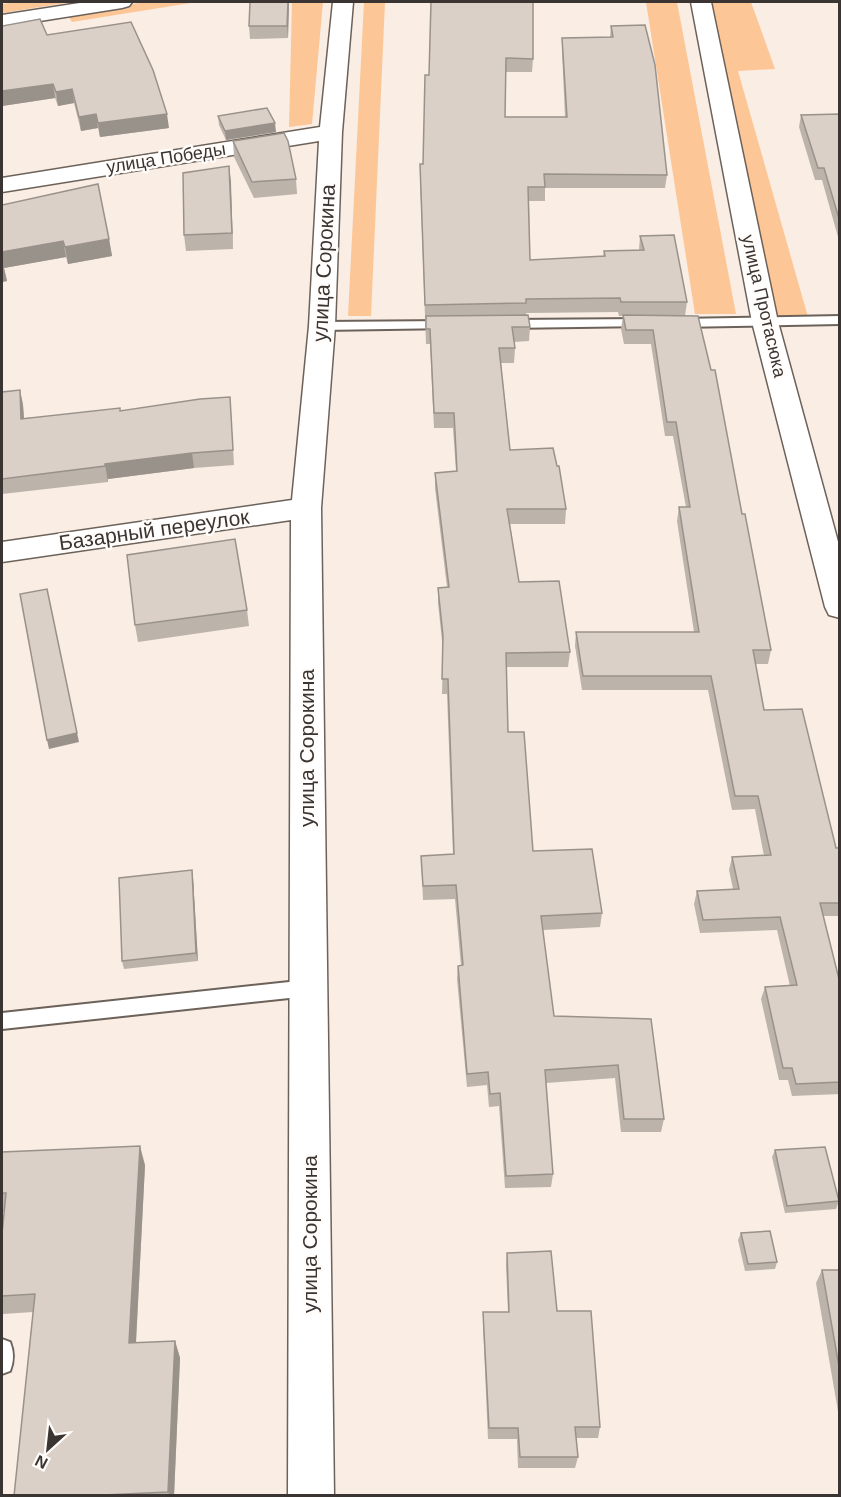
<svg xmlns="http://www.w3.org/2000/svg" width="841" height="1497" font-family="Arial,sans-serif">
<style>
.green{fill:#fdc697}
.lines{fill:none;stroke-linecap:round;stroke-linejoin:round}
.service-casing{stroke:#6c625a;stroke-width:4}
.minor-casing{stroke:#6c625a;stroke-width:3}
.service{fill:#fff;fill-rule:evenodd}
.minor{fill:#fff;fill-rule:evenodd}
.wall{fill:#bcb3ab}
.shaded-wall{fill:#99928b}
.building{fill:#dbd0c7;stroke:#99928b;stroke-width:1.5}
.labels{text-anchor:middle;stroke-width:5;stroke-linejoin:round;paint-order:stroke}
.far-street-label{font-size:18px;fill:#3a3532;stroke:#fffcfa}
.street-label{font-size:21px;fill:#3a3532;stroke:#fffcfa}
</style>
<rect width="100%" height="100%" fill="#f9ede4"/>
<g class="green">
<polygon points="19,2 72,2 2,13 2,4"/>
<polygon points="146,2 197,2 72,22 66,13"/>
<polygon points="292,2 323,2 312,124 289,127"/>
<polygon points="364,2 385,2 371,316 348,316"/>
<polygon points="646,2 677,2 736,314 695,314"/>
<polygon points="699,2 751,2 775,69 738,71 808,317 777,317"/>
</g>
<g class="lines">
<defs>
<g id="service">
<polygon points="840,316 840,324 678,327 672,323 678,319"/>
<polygon points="644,319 650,323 649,326 507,328 500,324 507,320"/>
<polygon points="449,321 456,325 454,328 322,330 315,326 322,322"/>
<polygon points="308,980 315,982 317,988 315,994 308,996 2,1029 2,1013"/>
<path d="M2,1339L10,1342C14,1352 14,1361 10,1371L2,1374Z"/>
</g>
<g id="minor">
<polygon points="86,2 132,2 129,6 122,8 2,27 2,15"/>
<polygon points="333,2 353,2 342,132 335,326 321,508 334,1496 288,1496 291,520 2,562 2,542 292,500 309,326 319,141 2,192 2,178 320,127"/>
<polygon points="691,2 711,2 778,322 840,549 840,618 829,615 825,607 752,322"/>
</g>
</defs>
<use href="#service" class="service-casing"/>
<use href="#minor" class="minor-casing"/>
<use href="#service" class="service"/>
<use href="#minor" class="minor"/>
</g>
<g class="wall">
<polygon points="289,2 288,38 250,39 249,26"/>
<polygon points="431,2 533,59 532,72 506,72 505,117 565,117 562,51 562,38 610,37 611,26 667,175 665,188 545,188 545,201 529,201 530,260 603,257 604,251 639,250 640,236 687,302 685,316 742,514 771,650 768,664 755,664 764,710 836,848 840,848 840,916 823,916 840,983 840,1094 792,1096 788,1080 779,1080 761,999 765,987 790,986 777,930 700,933 694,904 697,891 733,889 729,870 732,857 764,856 755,809 732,810 708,690 582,690 575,646 576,632 694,632 677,521 679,507 686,507 673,436 665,436 651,344 624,344 621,329 623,316 619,316 618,312 526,313 530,327 529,341 514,342 515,348 514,363 501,363 510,450 566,509 565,524 510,524 519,582 570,652 568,667 506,667 508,732 533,851 602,913 600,927 543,930 554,1016 651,1019 664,1119 661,1132 621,1132 615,1078 546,1083 553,1174 551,1187 505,1188 499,1106 489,1107 487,1085 467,1087 457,979 458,966 461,966 455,899 423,900 421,856 453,854 447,694 442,694 443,650 438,603 438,588 447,587 435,488 435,473 456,471 453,428 434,428 430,344 426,344 420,178 420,164 423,164 429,75"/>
<polygon points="47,35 169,128 100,137 98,128 81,131 74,103 58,106 55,98 2,106"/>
<polygon points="840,114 840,244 822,180 815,180 799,127 801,115"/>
<polygon points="218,116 276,132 226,140 219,125"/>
<polygon points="233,141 296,179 297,194 254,198 234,157"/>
<polygon points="229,166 233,249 186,251 184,235"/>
<polygon points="2,205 109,239 112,256 68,264 66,257 4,268 7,281 2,282"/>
<polygon points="20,390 23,405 24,418 121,411 231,412 234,465 194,468 108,479 108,482 2,494 2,392"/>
<polygon points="247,610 249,626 138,642 135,625"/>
<polygon points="192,870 193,878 198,961 124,969 122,961"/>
<polygon points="775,1150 839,1201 836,1209 785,1213 772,1157"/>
<polygon points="2,1152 145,1165 136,1343 175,1341 180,1358 174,1496 14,1496 33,1312 3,1314 2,1311 2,1234 4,1212 2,1212"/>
<polygon points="741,1233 777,1262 775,1269 745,1271 738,1240"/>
<polygon points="507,1253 600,1427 598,1438 576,1438 578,1457 575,1468 518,1468 517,1439 488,1439 483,1325 483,1312 508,1312 506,1266"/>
<polygon points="822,1270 840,1270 840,1423 816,1283"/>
</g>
<g class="shaded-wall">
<polygon points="288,2 289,2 288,38 287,26"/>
<polygon points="53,84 55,98 2,106 2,91"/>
<polygon points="72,89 74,103 58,106 56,92"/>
<polygon points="96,114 98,128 81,131 79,117"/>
<polygon points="167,114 169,128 100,137 98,123"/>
<polygon points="275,123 276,132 226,140 225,131"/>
<polygon points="229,166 231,182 233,249 232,233"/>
<polygon points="109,239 112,256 68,264 65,247"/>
<polygon points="63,241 66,257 4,268 7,281 2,282 2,252"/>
<polygon points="20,390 23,405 25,434 21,419"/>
<polygon points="192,453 194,468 108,479 108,482 105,464"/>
<polygon points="47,589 79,742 49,749 47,740"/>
<polygon points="192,870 193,878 198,961 196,953"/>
<polygon points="140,1146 145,1165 135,1360 129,1343"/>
<polygon points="175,1341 180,1358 174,1496 170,1496 168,1492"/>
</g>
<g class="building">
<polygon points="250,2 288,2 287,26 249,26"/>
<polygon points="431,2 533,2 533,59 506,58 505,117 567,117 562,38 613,37 611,26 645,25 655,65 667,175 544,174 545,187 528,187 530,260 605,256 604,251 644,250 640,236 674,235 687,302 621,302 620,298 526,299 526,303 425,305 420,164 423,164 425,75 429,75"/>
<polygon points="40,19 47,35 131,22 153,70 167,114 98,123 96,114 79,117 72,89 56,92 53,84 2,91 2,26"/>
<polygon points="267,108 275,123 225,131 218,116"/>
<polygon points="840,114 840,222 824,168 818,168 801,115"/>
<polygon points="284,133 288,141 296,179 252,182 233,141"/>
<polygon points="229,166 232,233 184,235 183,173"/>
<polygon points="98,184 109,239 65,247 63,241 2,252 2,205"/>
<polygon points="528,315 530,327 512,327 515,348 499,348 510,450 553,448 557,466 559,466 566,509 507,509 519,582 559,581 570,652 506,653 508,732 524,732 533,851 592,849 602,913 541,916 554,1016 651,1019 664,1119 624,1119 618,1065 545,1070 553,1174 506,1176 500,1093 490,1094 488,1072 467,1074 458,966 463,965 456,885 423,886 421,856 454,854 448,679 442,679 443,636 438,588 449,587 435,473 457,471 454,413 434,413 430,329 426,329 426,316"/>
<polygon points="623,315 698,316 711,370 715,370 742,514 745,514 771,650 753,650 764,710 802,709 836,848 840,848 840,903 820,903 840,983 840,1082 796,1084 792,1068 783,1068 765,987 797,985 780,917 703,920 697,891 739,889 732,857 771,855 758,796 735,796 711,676 583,676 576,632 699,632 679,507 690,507 676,422 667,422 653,330 626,330"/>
<polygon points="20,390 21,419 120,408 120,411 200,399 230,397 233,450 192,453 105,464 105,466 2,479 2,392"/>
<polygon points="235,539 247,610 135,625 127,555"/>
<polygon points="47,589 77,733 47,740 20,594"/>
<polygon points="192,870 196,953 122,961 119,878"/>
<polygon points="140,1146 129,1343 175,1341 168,1492 82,1496 14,1496 35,1294 2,1296 2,1234 6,1193 2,1193 2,1152"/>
<polygon points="825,1147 839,1201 787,1206 775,1150"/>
<polygon points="770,1231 777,1262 748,1264 741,1233"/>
<polygon points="551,1251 557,1311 591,1311 600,1427 575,1427 578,1457 520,1457 518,1428 489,1428 483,1312 509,1312 507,1253"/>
<polygon points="822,1270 840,1270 840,1372"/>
</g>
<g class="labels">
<g class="far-street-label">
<text transform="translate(166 158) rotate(-9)" y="6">улица Победы</text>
<text transform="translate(764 306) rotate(77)" y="6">улица Протасюка</text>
</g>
<g class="street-label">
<text transform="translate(324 263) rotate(-87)" y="7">улица Сорокина</text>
<text transform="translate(154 530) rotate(-8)" y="7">Базарный переулок</text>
<text transform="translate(307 748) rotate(-90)" y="7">улица Сорокина</text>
<text transform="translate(310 1234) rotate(-90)" y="7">улица Сорокина</text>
</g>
</g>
<rect width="841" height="1497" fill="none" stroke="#3a3532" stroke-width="6"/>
<g transform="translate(48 1449) rotate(207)" stroke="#fffcfa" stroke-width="4.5" paint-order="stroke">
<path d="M0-4.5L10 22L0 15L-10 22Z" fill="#3a3532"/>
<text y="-9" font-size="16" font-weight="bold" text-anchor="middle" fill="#3a3532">N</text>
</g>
</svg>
